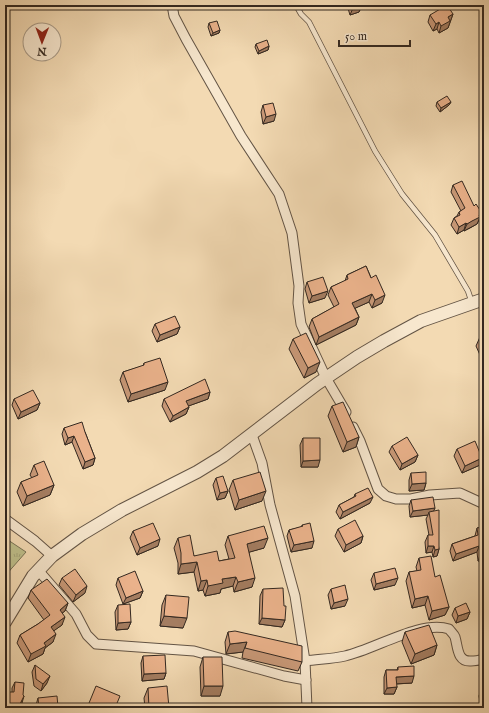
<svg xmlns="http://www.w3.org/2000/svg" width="489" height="713" font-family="'IM FELL English',serif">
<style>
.grass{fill:url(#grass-tufts);stroke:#787355}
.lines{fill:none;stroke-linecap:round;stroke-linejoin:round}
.service-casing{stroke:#635445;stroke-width:6}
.minor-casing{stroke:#635445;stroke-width:11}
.tertiary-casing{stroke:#635445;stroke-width:14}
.service{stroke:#f7e7ce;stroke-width:4.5}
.minor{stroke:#f7e7ce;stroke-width:9}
.tertiary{stroke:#f7e7ce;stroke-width:12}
.wall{fill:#c99978;stroke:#332820}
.shaded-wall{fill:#a47d61;stroke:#332820}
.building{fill:#eab28b;stroke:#332820}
</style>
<defs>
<pattern id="grass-tufts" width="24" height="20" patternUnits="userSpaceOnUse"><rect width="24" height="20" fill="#bebe8a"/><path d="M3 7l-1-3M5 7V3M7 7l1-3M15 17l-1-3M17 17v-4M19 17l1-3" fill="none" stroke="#a4a377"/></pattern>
</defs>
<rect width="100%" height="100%" fill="#f3dab3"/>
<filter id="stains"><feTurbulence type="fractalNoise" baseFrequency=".005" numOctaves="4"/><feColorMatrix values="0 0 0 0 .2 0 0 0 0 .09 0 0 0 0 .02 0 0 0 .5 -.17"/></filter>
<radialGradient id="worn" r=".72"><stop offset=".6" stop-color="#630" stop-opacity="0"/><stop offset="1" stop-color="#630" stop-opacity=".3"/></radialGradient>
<polygon class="grass" points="5,538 26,552 5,576"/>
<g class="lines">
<defs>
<polyline id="service" points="296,5 301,14 309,22 375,151 402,194 435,235 468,291 472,303"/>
<g id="minor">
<polyline points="172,5 174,16 186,39 241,136 279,194 292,233 299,286 298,303 301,324 326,378 346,412"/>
<polyline points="353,427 360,441 378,489 386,496 396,499 411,499 430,495 460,493 484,504"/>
<polyline points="252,435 262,463 270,505 295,596 305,661 307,708"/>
<polyline points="5,519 35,541 52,556"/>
<polyline points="38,570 76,614 87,635 96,644 194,651 284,676 306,680"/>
<path d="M305,661C319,659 332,659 345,656C376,649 420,620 449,629C451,632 454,634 455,637C458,647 457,662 471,661C475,661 480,660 484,659"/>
</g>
<polyline id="tertiary" points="5,622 33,576 52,556 82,534 122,510 197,472 223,456 317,384 357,357 384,341 421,321 484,299"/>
</defs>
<use href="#service" class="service-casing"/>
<use href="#minor" class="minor-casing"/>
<use href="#tertiary" class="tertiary-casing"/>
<use href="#service" class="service"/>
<use href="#minor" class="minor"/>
<use href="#tertiary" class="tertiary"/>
</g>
<g class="wall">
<polygon points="347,5 362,5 359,12 350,15"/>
<polygon points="453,14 448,28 439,33 437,29 433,31 428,22 430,15"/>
<polygon points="209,23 220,30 219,33 211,36 208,27"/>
<polygon points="256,44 269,46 268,50 258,54 255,47"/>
<polygon points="437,102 451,102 449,105 440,112 436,106"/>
<polygon points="263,105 274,121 263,124 261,112"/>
<polygon points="453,185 479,220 477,224 470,228 464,231 464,230 457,234 451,225 454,218 457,216 459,212 461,211 451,192"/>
<polygon points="366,266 382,303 372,308 369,302 355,308 359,317 356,325 316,345 309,327 312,319 334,307 328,295 331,287 345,281 347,275"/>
<polygon points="307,282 325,298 309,303 305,289"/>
<polygon points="155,324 180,327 177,334 157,342 152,331"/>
<polygon points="484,335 484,364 476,346 480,337"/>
<polygon points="293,339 316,372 304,378 289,349"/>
<polygon points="144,363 165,390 128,402 120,380 123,372 143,366"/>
<polygon points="210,392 208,399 188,406 189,407 186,414 170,422 162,406 164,399"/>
<polygon points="14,399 40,403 37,410 18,419 12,405"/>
<polygon points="332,406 359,437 356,447 343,452 328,416"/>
<polygon points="64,428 85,432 95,458 93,465 83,469 72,442 65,445 62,434"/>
<polygon points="303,438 318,467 301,467 300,445"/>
<polygon points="392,446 418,455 415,462 400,470 389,452"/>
<polygon points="457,449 480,465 462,473 454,456"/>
<polygon points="34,465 54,485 50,495 23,506 17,492 21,482 32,478 30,475"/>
<polygon points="411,473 426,483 424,490 409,491 409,480"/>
<polygon points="216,478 228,491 225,498 217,500 213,485"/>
<polygon points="233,480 262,501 235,510 229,490"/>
<polygon points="355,494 370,503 340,519 336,512 339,505 354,497"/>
<polygon points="411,500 435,508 433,511 439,549 437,556 433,557 432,552 426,553 425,542 428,535 429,535 426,519 428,515 410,517 409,506"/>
<polygon points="302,525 312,548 291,552 287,536 289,530 302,527"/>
<polygon points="484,527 484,561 478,561 477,552 453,561 450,551 452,544 475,536 477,528"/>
<polygon points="338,529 363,536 361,543 344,552 335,536"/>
<polygon points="133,531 158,546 137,555 130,538"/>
<polygon points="228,536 264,548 249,552 252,587 234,592 233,586 221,589 220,593 205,596 203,590 198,591 194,572 178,574 178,563 174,548 178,538 194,556 219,561 229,559 225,545"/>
<polygon points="419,558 435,577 449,607 445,615 429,620 425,605 412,608 406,581 409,572 417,571 416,567"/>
<polygon points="374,573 395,585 374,590 371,580"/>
<polygon points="62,578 85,593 73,602 59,585"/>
<polygon points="118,578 143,591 140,598 123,604 116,585"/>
<polygon points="263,589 285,620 282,627 259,624 260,596"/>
<polygon points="331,589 345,606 331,609 328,595"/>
<polygon points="31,590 68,603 65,611 62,613 62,625 53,631 53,642 45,648 43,654 28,662 17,643 20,635 38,624 44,620 28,598"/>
<polygon points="166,595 183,628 160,626 162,605"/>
<polygon points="118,605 131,622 128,629 116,630 115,612"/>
<polygon points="455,608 470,612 467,619 456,623 452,615"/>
<polygon points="228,632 302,662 298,671 242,658 243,652 226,654 225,642"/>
<polygon points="405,632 437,645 434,655 411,664 402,642"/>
<polygon points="143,656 166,673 164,679 142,681 141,663"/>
<polygon points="203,657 220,696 201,696 200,667"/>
<polygon points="35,665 47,683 41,691 34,686 32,672"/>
<polygon points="398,667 412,683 396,684 397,687 394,694 384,694 384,677 386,670 397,670"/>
<polygon points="15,682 22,703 19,708 5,708 12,692 12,688"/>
<polygon points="148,688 169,708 145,708 144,698"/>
<polygon points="481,689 484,708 481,708 479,696"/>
<polygon points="38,698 58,707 57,708 36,708 36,705"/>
</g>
<g class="shaded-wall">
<polygon points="362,5 359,12 350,15 353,8"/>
<polygon points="453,14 448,28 439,33 441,26 448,17"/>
<polygon points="439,22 437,29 433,31 436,24"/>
<polygon points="220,30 219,33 211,36 213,33"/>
<polygon points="269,46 268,50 258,54 259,51"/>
<polygon points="451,102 449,105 440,112 441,108"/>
<polygon points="276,114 274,121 263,124 266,117"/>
<polygon points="482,213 477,224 464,231 467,224"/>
<polygon points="466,223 464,230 457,234 459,227"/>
<polygon points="328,291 325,298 309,303 312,296"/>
<polygon points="372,294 369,302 349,311 352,303"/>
<polygon points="385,295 382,303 372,308 375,300"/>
<polygon points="359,317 356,325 316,345 319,337"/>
<polygon points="180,327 177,334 157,342 160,335"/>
<polygon points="320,362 316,372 304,378 308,368"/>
<polygon points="168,382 165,390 128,402 131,394"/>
<polygon points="210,392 208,399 183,408 186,401"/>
<polygon points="40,403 37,410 18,419 21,412"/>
<polygon points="189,407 186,414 170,422 173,416"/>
<polygon points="74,436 72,442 65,445 68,438"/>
<polygon points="359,437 356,447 343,452 347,442"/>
<polygon points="418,455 415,462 400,470 402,464"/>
<polygon points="95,458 93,465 83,469 85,462"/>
<polygon points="482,458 480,465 462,473 465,466"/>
<polygon points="320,460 318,467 301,467 303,461"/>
<polygon points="426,483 424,490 409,491 412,484"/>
<polygon points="54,485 50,495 23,506 27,496"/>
<polygon points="228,491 225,498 217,500 220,493"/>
<polygon points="266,491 262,501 235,510 239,500"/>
<polygon points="373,497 370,503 340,519 343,512"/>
<polygon points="435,508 432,515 429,512 428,515 410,517 413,511"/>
<polygon points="363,536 361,543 344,552 346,545"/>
<polygon points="268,538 264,548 243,554 247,544"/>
<polygon points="160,539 158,546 137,555 140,548"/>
<polygon points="314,541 312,548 291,552 294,545"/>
<polygon points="428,546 434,546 432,552 426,553"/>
<polygon points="479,546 477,552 453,561 456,554"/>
<polygon points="439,549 437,556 433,557 435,550"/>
<polygon points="484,554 484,561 478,561 480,555"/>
<polygon points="197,562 194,572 178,574 181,564"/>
<polygon points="236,577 233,586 221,589 220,593 205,596 208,586 222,579"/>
<polygon points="255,578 252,587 234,592 238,582"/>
<polygon points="398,578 395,585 374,590 376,584"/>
<polygon points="207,580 203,590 198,591 201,581"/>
<polygon points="87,586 85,593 73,602 76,595"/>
<polygon points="143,591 140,598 123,604 126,598"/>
<polygon points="428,596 425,605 412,608 415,599"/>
<polygon points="348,599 345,606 331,609 334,603"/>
<polygon points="68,603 65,611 57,617 60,610"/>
<polygon points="449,607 445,615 429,620 432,611"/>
<polygon points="470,612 467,619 456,623 458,616"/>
<polygon points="164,616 187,618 183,628 160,626"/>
<polygon points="65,617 62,625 48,635 51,627"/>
<polygon points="262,618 285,620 282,627 259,624"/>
<polygon points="131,622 128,629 116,630 118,623"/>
<polygon points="56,634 53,642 45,648 43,654 28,662 31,654 44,643"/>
<polygon points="247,642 243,652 226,654 230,644"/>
<polygon points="437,645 434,655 411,664 415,654"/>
<polygon points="166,673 164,679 142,681 144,674"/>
<polygon points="50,676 47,683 41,691 43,684"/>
<polygon points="414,676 412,683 394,684 396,677"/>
<polygon points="204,686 223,686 220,696 201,696"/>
<polygon points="397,687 394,694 384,694 387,688"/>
<polygon points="24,696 22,703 19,708 18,708"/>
<polygon points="483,702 484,702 484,708 481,708"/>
</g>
<g class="building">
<polygon points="352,5 362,5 353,8"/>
<polygon points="447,5 453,14 448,17 450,21 441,26 439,22 436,24 430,15"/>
<polygon points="217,21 220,30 213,33 209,23"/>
<polygon points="267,40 269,46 259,51 256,44"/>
<polygon points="447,96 451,102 441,108 437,102"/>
<polygon points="273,103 276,114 266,117 263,105"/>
<polygon points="462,181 474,206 476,204 482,213 479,215 480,217 472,221 467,224 466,223 459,227 454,218 460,215 459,212 465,208 453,185"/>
<polygon points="366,266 371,278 376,275 385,295 375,300 372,294 352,303 359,317 319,337 312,319 339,304 331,287 348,279 347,275"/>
<polygon points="323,277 328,291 312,296 307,282"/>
<polygon points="175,316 180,327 160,335 155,324"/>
<polygon points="306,333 320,362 308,368 293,339"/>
<polygon points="484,335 484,348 480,337"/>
<polygon points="160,358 168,382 131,394 123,372 144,365 144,363"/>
<polygon points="205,379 210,392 186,401 189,407 173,416 164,399"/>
<polygon points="33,390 40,403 21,412 14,399"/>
<polygon points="343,402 359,437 347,442 332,406"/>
<polygon points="82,422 85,432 95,458 85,462 74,436 68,438 64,428"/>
<polygon points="407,437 418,455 402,464 392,446"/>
<polygon points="303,438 320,438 320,460 303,461"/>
<polygon points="475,441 482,458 465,466 457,449"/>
<polygon points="44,461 54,485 27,496 21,482 38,475 34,465"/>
<polygon points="260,472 266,491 239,500 233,480"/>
<polygon points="426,472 426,483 412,484 411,473"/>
<polygon points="223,476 228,491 220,493 216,478"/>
<polygon points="368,488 373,497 343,512 339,505 356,496 355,494"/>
<polygon points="433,497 435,508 413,511 411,500"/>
<polygon points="439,510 439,549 435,550 434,546 428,546 428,535 433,535 429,512"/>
<polygon points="355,520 363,536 346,545 338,529"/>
<polygon points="153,523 160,539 140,548 133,531"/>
<polygon points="310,523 314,541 294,545 289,530 303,526 302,525"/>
<polygon points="264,526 268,538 247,544 255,578 238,582 236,577 222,579 223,583 208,586 207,580 201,581 197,562 181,564 181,553 178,538 190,535 194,556 217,551 219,561 235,558 228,536"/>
<polygon points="484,527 484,554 480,555 479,546 456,554 452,544 478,535 477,528"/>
<polygon points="431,556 435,577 440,575 449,607 432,611 428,596 415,599 409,572 421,570 419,558"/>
<polygon points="395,568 398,578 376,584 374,573"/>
<polygon points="75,569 87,586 76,595 62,578"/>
<polygon points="135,571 143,591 126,598 118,578"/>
<polygon points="47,579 68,603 60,610 65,617 51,627 56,634 44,643 46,646 31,654 20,635 38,624 50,615 31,590"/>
<polygon points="345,585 348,599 334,603 331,589"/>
<polygon points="283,588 284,606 286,606 285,620 262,618 263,589"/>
<polygon points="166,595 189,597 187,618 164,616"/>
<polygon points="466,603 470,612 458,616 455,608"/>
<polygon points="130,604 131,622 118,623 118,605"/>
<polygon points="429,625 437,645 415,654 405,632"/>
<polygon points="235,631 302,646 302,662 245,648 247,642 230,644 228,632"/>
<polygon points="165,655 166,673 144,674 143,656"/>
<polygon points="203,657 222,657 223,686 204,686"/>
<polygon points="35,665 50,676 43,684 36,679"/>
<polygon points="414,666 414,676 396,677 397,687 387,688 386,670 398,670 398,667"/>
<polygon points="15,682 24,683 23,695 24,696 18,708 5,708 5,692 14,692"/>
<polygon points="96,686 120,696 115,708 87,708"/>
<polygon points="167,686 169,708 149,708 148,688"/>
<polygon points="481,689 484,689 484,702 483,702"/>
<polygon points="57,696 58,707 39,708 38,698"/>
<polygon points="76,704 76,705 81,708 63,708 63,706"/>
</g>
<rect width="489" height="713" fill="none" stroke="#f3dab3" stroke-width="20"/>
<rect x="6" y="6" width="477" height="701" fill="none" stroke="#332820" stroke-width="2"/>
<rect x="10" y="10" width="469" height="693" fill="none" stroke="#332820"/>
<g transform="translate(42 42) rotate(181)"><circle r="19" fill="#f7e7ce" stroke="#a99b88"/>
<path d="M0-3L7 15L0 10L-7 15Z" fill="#8f2418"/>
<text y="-6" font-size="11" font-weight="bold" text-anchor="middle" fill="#332820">N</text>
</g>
<path d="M339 40v6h71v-6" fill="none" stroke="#332820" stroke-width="2"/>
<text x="345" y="40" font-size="12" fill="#332820" stroke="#f7e7ce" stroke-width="3" paint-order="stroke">50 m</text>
<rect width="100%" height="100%" filter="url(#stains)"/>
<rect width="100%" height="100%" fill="url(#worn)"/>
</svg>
